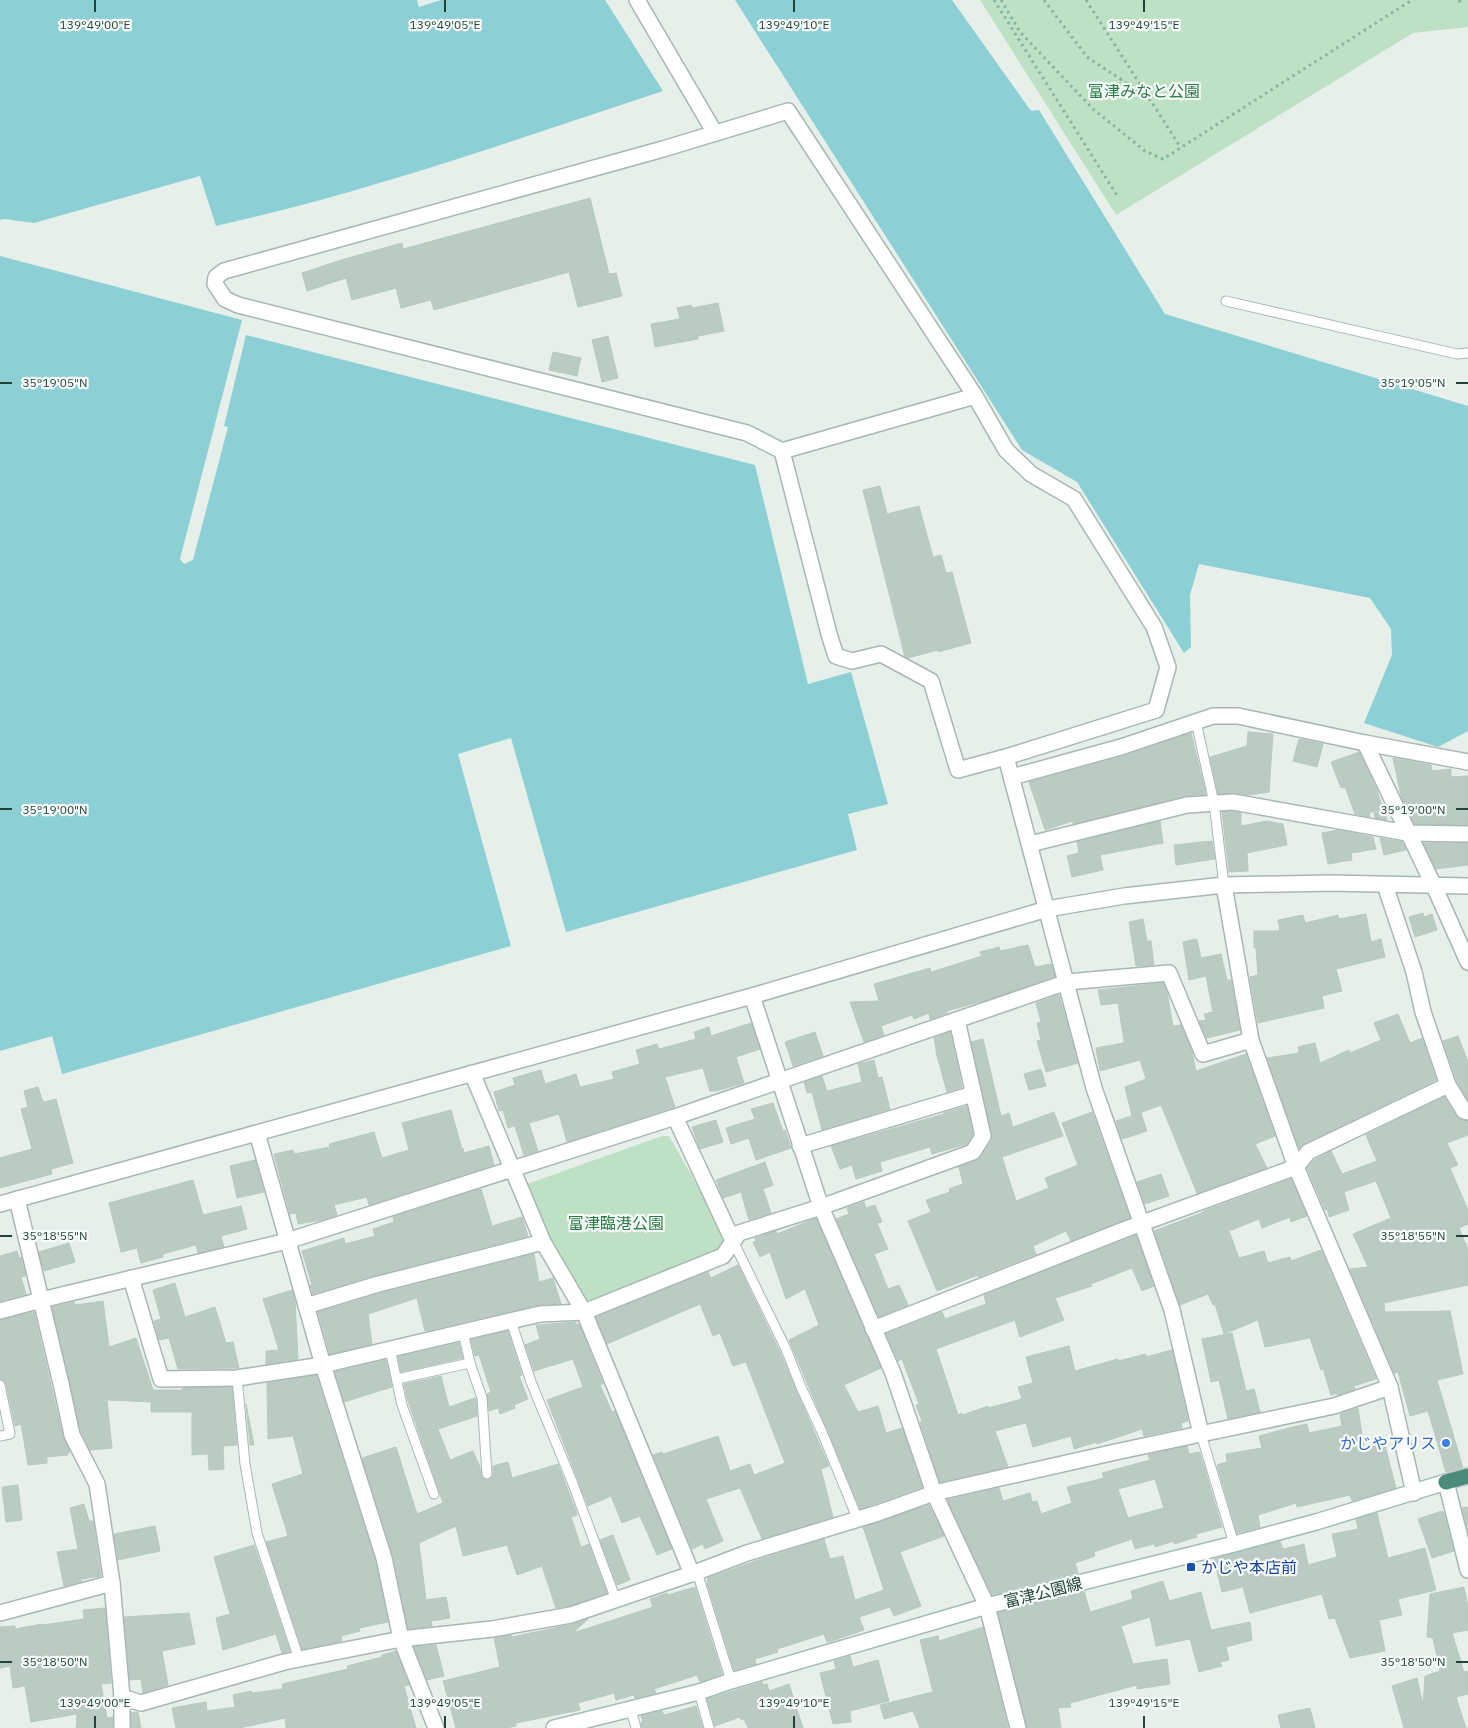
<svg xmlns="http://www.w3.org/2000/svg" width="1468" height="1728" font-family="'IBM Plex Sans','Noto Sans JP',sans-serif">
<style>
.green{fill:#bee1c5}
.water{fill:#8cd0d6}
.building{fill:#bbcac3;stroke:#b7cac1;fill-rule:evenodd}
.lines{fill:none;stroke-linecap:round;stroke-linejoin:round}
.service-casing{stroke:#a8b8b1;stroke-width:11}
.minor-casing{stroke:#a8b8b1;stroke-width:18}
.tertiary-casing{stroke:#a8b8b1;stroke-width:18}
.secondary-casing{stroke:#a3bcb2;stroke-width:18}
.trunk-casing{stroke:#c1cac7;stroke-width:18}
.path{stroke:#84b4a2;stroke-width:3;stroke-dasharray:2.5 4;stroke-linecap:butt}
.service{stroke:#fff;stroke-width:9}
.minor{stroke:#fff;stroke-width:15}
.tertiary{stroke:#fff;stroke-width:15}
.secondary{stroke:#fff;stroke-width:15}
.trunk{stroke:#4a8c79;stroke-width:15}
.ticks{fill:none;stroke:#234338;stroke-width:2}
.shop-dot{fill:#3f7fe0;stroke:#f7fbf9;stroke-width:2}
.transit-dot{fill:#1a4fb4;stroke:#f7fbf9;stroke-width:2}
.labels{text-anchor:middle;stroke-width:4.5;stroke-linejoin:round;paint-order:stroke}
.park-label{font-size:16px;fill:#2a7c45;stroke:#f7fbf9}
.shop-label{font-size:16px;fill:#366cbe;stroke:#f7fbf9;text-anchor:end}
.transit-label{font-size:16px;fill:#164399;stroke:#f7fbf9;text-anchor:start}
.street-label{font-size:16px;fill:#234338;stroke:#f7fbf9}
.ticks-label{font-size:12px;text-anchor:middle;fill:#234338;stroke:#f7fbf9;stroke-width:4.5;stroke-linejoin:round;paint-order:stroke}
</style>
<rect width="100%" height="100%" fill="#e6efea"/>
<g class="green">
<polygon points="980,0 1468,0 1468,27 1413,33 1116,215"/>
<polygon points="662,1136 669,1136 726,1236 721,1252 590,1305 583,1302 524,1191 527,1184"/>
</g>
<g class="water">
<path d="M0,0H417L419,7L441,0H605L663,91C515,140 368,192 216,226L200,176L34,223L4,219L0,220Z"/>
<polygon points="735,0 952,0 1031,111 1039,110 1165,314 1468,406 1468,731 1438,747 1364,723 1392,655 1391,629 1370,598 1199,564 1190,595 1191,647 1184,653 1077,482 1022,450"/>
<polygon points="0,256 242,320 180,559 184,564 193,560 228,427 224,426 246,335 755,465 808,684 851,672 888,804 848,814 857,850 566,932 511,738 458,754 511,946 62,1074 52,1036 0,1051"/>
</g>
<g class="building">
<polygon points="590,198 609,274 616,273 622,296 578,307 569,272 434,310 431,300 401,308 396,288 352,300 346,278 307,291 302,273 341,260 402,243 403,249"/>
<polygon points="718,303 724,331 698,336 698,339 655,347 651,324 680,319 677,308 691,305 692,308"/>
<polygon points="608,336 618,378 602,382 592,340"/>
<polygon points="553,352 581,358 577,376 549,370"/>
<polygon points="880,486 887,514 919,506 933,557 941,555 946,573 952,572 971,643 938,652 938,650 908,658 905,657 863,490"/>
<polygon points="1248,732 1273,734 1269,792 1249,795 1234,793 1218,794 1210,757 1247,746"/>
<polygon points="1191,733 1206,794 1185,796 1073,824 1073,821 1045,830 1029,782 1124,756"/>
<polygon points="1299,739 1323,744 1317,767 1293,761"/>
<polygon points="1359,752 1376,788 1383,809 1369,813 1370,817 1355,814 1345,787 1341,788 1331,762"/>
<polygon points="1393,758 1431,765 1432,771 1451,769 1451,777 1468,776 1468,825 1414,824 1401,796"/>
<polygon points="1384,810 1387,820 1375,818 1374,813"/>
<polygon points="1232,811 1241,813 1241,826 1267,821 1283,824 1287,845 1247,853 1248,871 1229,872 1222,812"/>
<polygon points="1160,821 1163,843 1100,855 1103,870 1072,877 1067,856 1079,853 1077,842"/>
<polygon points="1338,830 1373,837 1376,849 1351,853 1352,860 1328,864 1322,833"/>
<polygon points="1380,838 1402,842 1406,850 1384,855"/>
<polygon points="1212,841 1215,859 1176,865 1174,845"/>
<polygon points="1423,843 1468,843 1468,865 1436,869"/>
<polygon points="1423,913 1424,917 1432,914 1437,930 1415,937 1409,917"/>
<polygon points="1366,914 1371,942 1381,939 1385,957 1336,969 1342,991 1322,996 1324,1008 1258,1023 1250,977 1258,975 1256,948 1254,948 1254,931 1280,931 1278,920 1303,915 1305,923 1338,915 1339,919"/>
<polygon points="1143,919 1147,941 1151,941 1154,965 1136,966 1129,922"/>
<polygon points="1197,939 1201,958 1221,954 1227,980 1231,980 1240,1030 1207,1038 1199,1021 1206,1020 1204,1014 1213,1012 1206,976 1189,980 1183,942"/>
<polygon points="1028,945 1035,967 1051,964 1055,976 993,998 947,1011 947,1013 930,1019 929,1013 914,1019 912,1015 881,1026 884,1035 864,1042 850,1002 879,1001 874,984 930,968 931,972 982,956 980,952 999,947 1000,951"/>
<polygon points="1163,983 1167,992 1173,1026 1181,1025 1192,1052 1196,1071 1246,1054 1275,1136 1255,1144 1267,1168 1197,1193 1161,1105 1132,1116 1125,1087 1146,1079 1140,1060 1100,1071 1096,1048 1123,1043 1124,1041 1118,1003 1101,1005 1098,990"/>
<polygon points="1059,995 1078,1063 1046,1072 1037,1041 1041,1040 1037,1023 1041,1022 1036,1003"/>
<polygon points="1398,1014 1410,1043 1422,1038 1436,1080 1304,1144 1299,1148 1267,1058 1299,1053 1298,1047 1315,1043 1320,1063 1349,1050 1350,1053 1381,1040 1374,1023"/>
<polygon points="751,1023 760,1049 736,1057 744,1083 716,1091 710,1091 703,1068 665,1077 675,1107 567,1142 559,1114 529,1123 538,1151 524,1155 515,1126 508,1128 503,1110 499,1111 494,1092 515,1085 513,1078 541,1070 545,1084 576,1074 580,1087 614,1079 612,1072 640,1064 636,1050 657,1044 659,1049 696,1039 694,1032 709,1027 711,1036"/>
<polygon points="815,1032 823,1056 793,1066 785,1042"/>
<polygon points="950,1032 962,1087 947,1092 937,1056 934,1038"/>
<polygon points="1458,1036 1468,1062 1468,1100 1457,1081 1443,1041"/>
<polygon points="983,1039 1001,1116 1009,1113 1013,1127 1054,1112 1063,1136 1002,1157 1016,1201 1049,1188 1045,1178 1078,1165 1062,1123 1092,1112 1130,1218 1071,1241 1066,1231 1033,1246 1036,1254 978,1277 978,1275 937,1291 908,1221 931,1212 926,1200 950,1192 949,1189 963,1184 959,1167 976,1161 981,1157 991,1141 992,1134 971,1042"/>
<polygon points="874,1060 878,1078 882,1077 890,1109 822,1130 812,1092 807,1093 804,1082 822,1076 827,1091 862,1082 858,1064"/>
<polygon points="1041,1069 1046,1086 1029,1090 1024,1074"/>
<polygon points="38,1087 43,1102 56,1099 73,1163 51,1169 52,1174 0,1188 0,1158 32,1149 21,1109 28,1107 24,1091"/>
<polygon points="1444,1097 1456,1116 1462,1120 1468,1121 1468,1135 1447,1143 1458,1165 1450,1168 1468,1210 1468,1224 1459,1228 1468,1249 1468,1285 1384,1303 1385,1312 1450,1311 1463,1374 1437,1380 1463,1468 1446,1472 1428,1411 1410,1416 1398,1372 1394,1373 1350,1269 1368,1267 1353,1234 1391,1218 1376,1181 1344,1192 1349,1210 1329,1217 1327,1209 1325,1210 1307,1168 1314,1160 1331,1151 1342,1174 1377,1161 1366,1135"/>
<polygon points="773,1103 783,1131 785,1130 791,1148 756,1160 749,1138 731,1144 726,1128 755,1119 751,1109"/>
<polygon points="967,1106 973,1134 967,1144 932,1154 930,1147 880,1162 882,1171 856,1179 852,1165 840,1169 831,1146 944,1114 943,1113"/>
<polygon points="451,1110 462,1149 463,1148 464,1153 489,1146 494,1165 369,1205 367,1197 334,1205 337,1215 322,1220 298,1224 296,1213 290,1214 274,1154 293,1150 294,1154 330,1147 329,1144 374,1132 382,1158 409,1150 402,1123"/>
<polygon points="1141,1113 1147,1131 1122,1139 1116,1121"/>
<polygon points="716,1120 723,1142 700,1149 692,1127"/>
<polygon points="255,1160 264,1192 237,1198 230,1166"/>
<polygon points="765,1162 773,1185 763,1189 771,1213 749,1220 741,1192 723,1198 716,1180"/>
<polygon points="1161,1174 1169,1196 1145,1204 1137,1182"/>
<polygon points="1291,1179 1307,1216 1291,1222 1290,1217 1262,1228 1259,1219 1229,1231 1239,1258 1264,1251 1268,1263 1290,1257 1291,1261 1321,1250 1376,1379 1354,1386 1355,1389 1337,1395 1337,1393 1331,1395 1323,1369 1321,1370 1310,1338 1265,1347 1258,1320 1224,1334 1215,1304 1213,1305 1208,1294 1180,1305 1154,1231 1204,1212 1204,1211"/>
<polygon points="193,1180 203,1215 241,1206 247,1229 221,1236 224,1247 198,1253 196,1245 163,1254 163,1257 141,1263 137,1248 121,1252 109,1203"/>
<polygon points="481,1189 492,1226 522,1217 528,1236 373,1276 313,1294 310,1285 312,1285 302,1251 344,1238 345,1244 375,1236 373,1229 394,1222 393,1217"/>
<polygon points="864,1202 866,1208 875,1205 882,1222 877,1223 888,1249 874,1254 888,1289 899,1285 908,1305 879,1317 836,1219 849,1214 847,1208"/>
<polygon points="816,1218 881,1368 844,1385 858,1412 878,1406 886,1433 902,1428 922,1487 860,1509 789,1340 819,1325 805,1289 786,1299 770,1252 760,1257 753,1242 756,1241 755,1238 776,1231 777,1234"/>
<polygon points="1136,1235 1154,1286 1142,1291 1132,1268 1091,1284 1092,1286 1055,1298 1064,1320 1020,1337 1015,1320 936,1349 958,1415 962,1413 963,1415 988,1406 988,1408 1022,1399 1018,1387 1033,1383 1026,1357 1069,1346 1075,1371 1118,1359 1118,1361 1146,1354 1146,1357 1172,1350 1188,1421 1181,1423 1182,1428 1144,1436 1142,1429 1097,1444 1097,1442 1074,1449 1071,1436 1033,1447 1026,1423 995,1431 1008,1467 940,1482 920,1422 922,1421 916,1405 919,1404 902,1359 898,1361 886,1334 942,1312 945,1319 986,1304 984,1295"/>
<polygon points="69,1243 75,1262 44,1271 39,1252"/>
<polygon points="17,1251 19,1258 21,1257 26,1276 21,1277 26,1294 0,1301 0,1256"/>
<polygon points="534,1254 539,1282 553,1278 561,1304 538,1305 425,1331 417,1298 368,1314 372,1344 330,1354 318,1312 378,1294"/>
<polygon points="738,1265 780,1352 829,1466 821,1469 833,1517 762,1539 740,1488 706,1499 723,1541 705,1549 703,1544 692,1549 653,1455 662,1452 663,1454 718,1436 730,1471 750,1464 754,1475 785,1463 746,1362 733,1366 720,1333 713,1336 700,1304 607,1344 596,1317 708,1272 711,1278"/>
<polygon points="175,1283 185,1317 215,1307 226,1343 233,1342 239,1368 178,1369 169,1338 159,1340 154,1321 161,1319 153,1290"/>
<polygon points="292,1290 295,1301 298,1359 266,1364 266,1351 279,1350 263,1299"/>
<polygon points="103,1301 109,1347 136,1338 153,1390 183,1390 182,1388 232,1387 237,1445 223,1446 224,1469 209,1470 208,1454 192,1455 192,1412 151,1412 151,1402 107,1400 112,1448 90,1450 81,1432 52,1307 74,1302 75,1305"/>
<polygon points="34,1312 63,1437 70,1452 68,1452 68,1455 47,1457 47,1463 28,1465 21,1424 15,1426 6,1384 4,1381 0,1379 0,1320"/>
<polygon points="576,1322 576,1325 579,1324 603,1384 600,1385 612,1412 615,1411 672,1549 657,1555 640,1516 622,1523 611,1496 588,1506 547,1400 583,1387 573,1359 534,1371 525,1345 540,1339 536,1325"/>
<polygon points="508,1331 522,1375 519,1376 528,1399 514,1405 515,1408 500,1414 498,1408 489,1411 487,1394 491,1392 479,1355 475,1356 471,1340"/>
<polygon points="1232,1333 1246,1391 1254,1389 1260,1412 1228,1419 1219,1380 1211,1382 1202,1339"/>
<polygon points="459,1343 463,1358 401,1372 398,1357"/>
<polygon points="386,1360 392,1387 344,1402 335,1372"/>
<polygon points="316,1375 375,1560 388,1622 359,1628 360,1631 341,1636 342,1641 302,1649 266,1542 288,1536 272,1484 303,1474 293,1436 268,1439 267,1383"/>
<polygon points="441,1376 449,1407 475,1398 476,1399 477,1416 438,1429 450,1460 473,1451 480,1467 482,1477 487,1480 493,1476 493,1466 508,1462 512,1478 558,1464 576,1511 577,1515 571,1517 581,1547 589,1544 607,1593 569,1606 556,1608 542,1566 517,1575 507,1545 463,1556 456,1526 419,1543 426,1600 446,1597 450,1618 431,1621 432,1626 408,1629 393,1555 362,1458 396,1447 417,1514 443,1503 407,1398 404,1384"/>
<polygon points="246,1404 254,1445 250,1445"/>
<polygon points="1358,1408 1364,1447 1384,1442 1396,1488 1352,1501 1350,1495 1297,1507 1296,1503 1258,1515 1260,1527 1237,1533 1217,1465 1227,1462 1226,1454 1262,1448 1259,1436 1293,1427 1307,1424 1309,1433 1342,1426 1340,1414"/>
<path d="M1187,1446L1189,1454L1199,1452L1200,1453L1222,1527L1196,1534L1197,1537L1174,1544V1541L1155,1547L1154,1544L1135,1549L1132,1539L1094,1552L1095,1556L1075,1563L1078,1573L992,1595L947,1500L999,1488L1003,1501L1030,1493L1032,1502L1037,1501L1041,1514L1072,1503L1067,1487L1104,1478L1102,1473L1150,1460L1148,1455ZM1155,1479L1164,1508L1128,1518L1118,1489Z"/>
<polygon points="18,1485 22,1520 6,1522 2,1487"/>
<polygon points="84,1504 89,1521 93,1521 101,1576 81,1579 82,1581 64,1586 57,1552 78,1549 70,1508"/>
<polygon points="929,1505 944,1536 900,1552 921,1606 894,1616 890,1607 859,1617 864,1630 829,1642 827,1642 824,1634 777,1649 778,1652 755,1659 756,1664 734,1670 707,1583 708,1578 761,1559 824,1539 830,1559 843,1556 855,1600 884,1590 863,1527"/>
<polygon points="1468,1507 1468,1531 1462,1508"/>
<polygon points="1442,1511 1444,1513 1454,1551 1432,1558 1418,1519"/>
<polygon points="1377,1513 1388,1558 1425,1548 1436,1590 1398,1599 1402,1615 1379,1620 1385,1651 1350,1658 1335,1618 1329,1619 1322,1594 1250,1613 1243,1587 1222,1592 1214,1559 1280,1541 1283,1549 1304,1544 1308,1565 1337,1557 1332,1534 1358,1529 1356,1519"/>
<polygon points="155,1526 160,1551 118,1560 114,1534"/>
<polygon points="613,1535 630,1580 617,1585 600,1540"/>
<polygon points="254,1545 290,1651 282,1653 276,1634 223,1650 216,1618 230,1614 214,1557"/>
<polygon points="1163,1581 1169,1601 1201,1592 1211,1630 1250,1622 1252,1640 1226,1647 1229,1660 1220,1662 1222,1666 1199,1672 1190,1639 1156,1646 1150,1617 1121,1626 1133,1664 1167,1659 1170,1684 1137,1689 1137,1685 1070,1703 1071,1707 1058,1708 1061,1728 1027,1728 998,1613 1084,1591 1090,1612 1133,1599 1131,1591"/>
<polygon points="695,1587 722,1674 700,1682 697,1675 654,1689 656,1693 635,1698 634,1695 616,1700 614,1693 578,1703 580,1710 516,1723 516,1726 506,1728 456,1728 443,1681 500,1667 494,1638 511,1635 512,1637 573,1624 588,1619 573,1633 653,1607 650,1599 667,1593 668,1595"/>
<polygon points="1464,1587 1468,1607 1468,1630 1452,1633 1464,1672 1468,1671 1468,1694 1456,1697 1466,1728 1404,1728 1392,1686 1417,1678 1423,1705 1425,1676 1440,1671 1433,1638 1427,1637 1430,1594"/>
<polygon points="105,1608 111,1683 101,1684 107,1718 113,1717 113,1728 76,1728 77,1714 31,1722 25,1686 13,1688 10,1666 0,1668 0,1627 15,1626 15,1629 42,1624 43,1625 84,1619 83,1610"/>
<polygon points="189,1613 195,1644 162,1651 168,1685 143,1693 141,1679 130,1680 124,1617"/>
<polygon points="983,1627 1008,1728 920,1728 913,1711 884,1719 880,1705 933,1692 920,1640 938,1636 939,1641"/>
<polygon points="436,1645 444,1676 427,1680 414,1647"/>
<polygon points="396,1651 409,1685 404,1686 416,1728 286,1728 285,1718 240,1728 176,1728 172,1708 206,1702 207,1711 235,1707 233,1695 251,1691 252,1693 283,1689 282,1684 348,1669 347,1666 382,1657 382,1655"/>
<polygon points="850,1656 853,1667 878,1660 889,1701 850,1711 851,1722 833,1724 820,1673 836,1669 834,1661"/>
<polygon points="762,1682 763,1685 767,1684 769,1691 789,1684 803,1728 748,1728 744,1719 741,1720 740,1717 715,1726 707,1699"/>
<polygon points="696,1706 703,1728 642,1728 641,1722 643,1721 641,1716 662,1711 664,1715"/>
<polygon points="1310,1708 1315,1728 1281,1728 1278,1715"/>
<polygon points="138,1712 141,1728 131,1728 131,1713"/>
</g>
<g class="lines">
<defs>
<g id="service">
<polyline points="1226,301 1457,354 1468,353"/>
<polyline points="1196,722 1214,803 1224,885"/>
<polyline points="733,1241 786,1349 801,1387 822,1432 858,1520"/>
<polyline points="511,1321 531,1382 573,1484 616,1600"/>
<polyline points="463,1332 470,1363 482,1398 487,1474"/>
<polyline points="390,1349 402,1405 434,1494"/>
<polyline points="237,1378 245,1464 257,1533 299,1659"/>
<polyline points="397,1379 470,1363"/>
<polyline points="0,1385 10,1434 0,1436"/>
<polyline points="1201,1434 1234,1544"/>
<polyline points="697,1572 731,1681"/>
<polyline points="699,1692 709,1728"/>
<polyline points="631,1710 636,1728"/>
</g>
<g id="minor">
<polyline points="637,0 715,133"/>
<polyline points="782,451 829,634 836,656 852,661 881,654 931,681 958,770 1006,757 1156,710 1168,667 1154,627 1074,499 1031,474 1006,450 975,396 788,111 663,149 224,271 216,277 215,284 225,299 238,305 747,433 782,451 975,396"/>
<polyline points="1365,743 1434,886 1468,962"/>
<polyline points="1006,757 1094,1088 1172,1310 1201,1434"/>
<polyline points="1012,777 1121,747 1213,716 1238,716 1365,743 1468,762"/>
<polyline points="1030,844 1187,805 1233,802 1407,833 1468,834"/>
<polyline points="1224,885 1251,1040 1296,1167 1390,1387 1414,1493"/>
<polyline points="1385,885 1414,972 1423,1012 1448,1085"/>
<polyline points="752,996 821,1207 893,1373 934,1493 987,1606 1018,1728"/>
<polyline points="472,1073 543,1242 584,1312 692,1574"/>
<polyline points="675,1117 733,1241"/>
<polyline points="257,1133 323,1365 384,1558 401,1639 436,1728"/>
<polyline points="800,1146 973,1094"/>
<polyline points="17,1199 62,1388 72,1435 97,1484 112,1583 122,1697 122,1728"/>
<polyline points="131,1278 161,1379 237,1378 323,1365 540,1314 584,1312 723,1256 739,1233 821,1207 973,1152 983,1136 957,1020"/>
<polyline points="306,1306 375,1285 543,1242"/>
<polyline points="0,1311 41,1300 287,1241 675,1117 1067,982 1169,973 1203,1054 1251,1040"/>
<polyline points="873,1329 1126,1229 1296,1167 1308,1152 1448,1085 1464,1111 1468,1112"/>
<polyline points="0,1613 112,1583"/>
<polyline points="122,1697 141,1703 284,1662 401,1639 492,1629 571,1615 697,1572 747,1553 878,1513 934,1493 1120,1451 1334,1406 1390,1387"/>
</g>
<polyline id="tertiary" points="0,1204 752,996 1047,909 1124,896 1224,885 1331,883 1468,886"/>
<polyline id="secondary" points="554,1728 699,1692 731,1681 987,1606 1234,1544 1316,1522 1446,1482 1468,1570"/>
<polyline id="trunk" points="1446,1482 1468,1476"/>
</defs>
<use href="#service" class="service-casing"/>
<use href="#minor" class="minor-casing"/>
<use href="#tertiary" class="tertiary-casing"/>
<use href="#secondary" class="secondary-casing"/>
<use href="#trunk" class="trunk-casing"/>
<g class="path">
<polyline points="994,0 1118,197"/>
<polyline points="1001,0 1020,32 1093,109 1145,151 1163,159 1412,0"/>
<polyline points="1044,0 1087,57 1146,96"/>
<polyline points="1086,0 1181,148"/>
<polyline points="1459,0 1461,4"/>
</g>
<use href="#service" class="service"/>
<use href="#minor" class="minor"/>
<use href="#tertiary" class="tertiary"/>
<use href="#secondary" class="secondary"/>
<use href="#trunk" class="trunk"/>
</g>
<path class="ticks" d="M95,0V12M445,0V12M794,0V12M1144,0V12M0,383H12M1456,383H1468M0,809H12M1456,809H1468M0,1236H12M1456,1236H1468M0,1662H12M1456,1662H1468M95,1716V1728M445,1716V1728M794,1716V1728M1144,1716V1728"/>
<circle class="shop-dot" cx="1446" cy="1443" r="5"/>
<rect class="transit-dot" x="1186" y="1562" width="10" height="10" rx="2.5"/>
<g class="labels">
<g class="park-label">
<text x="1144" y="97">富津みなと公園</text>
<text x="616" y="1229">富津臨港公園</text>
</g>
<g class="shop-label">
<text x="1436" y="1449">かじやアリス</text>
</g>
<g class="transit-label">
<text x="1201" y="1573">かじや本店前</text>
</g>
<g class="street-label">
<text transform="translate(1043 1592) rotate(-14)" y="6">富津公園線</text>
</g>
</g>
<g class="ticks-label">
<text x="95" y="29">139°49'00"E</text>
<text x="445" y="29">139°49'05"E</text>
<text x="794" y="29">139°49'10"E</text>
<text x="1144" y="29">139°49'15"E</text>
<text x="55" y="387">35°19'05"N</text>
<text x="1413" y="387">35°19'05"N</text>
<text x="55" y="814">35°19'00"N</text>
<text x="1413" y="814">35°19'00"N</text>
<text x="55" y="1240">35°18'55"N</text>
<text x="1413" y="1240">35°18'55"N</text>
<text x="55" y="1666">35°18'50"N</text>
<text x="1413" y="1666">35°18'50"N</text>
<text x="95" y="1707">139°49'00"E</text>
<text x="445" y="1707">139°49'05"E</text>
<text x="794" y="1707">139°49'10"E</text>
<text x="1144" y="1707">139°49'15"E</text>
</g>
</svg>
